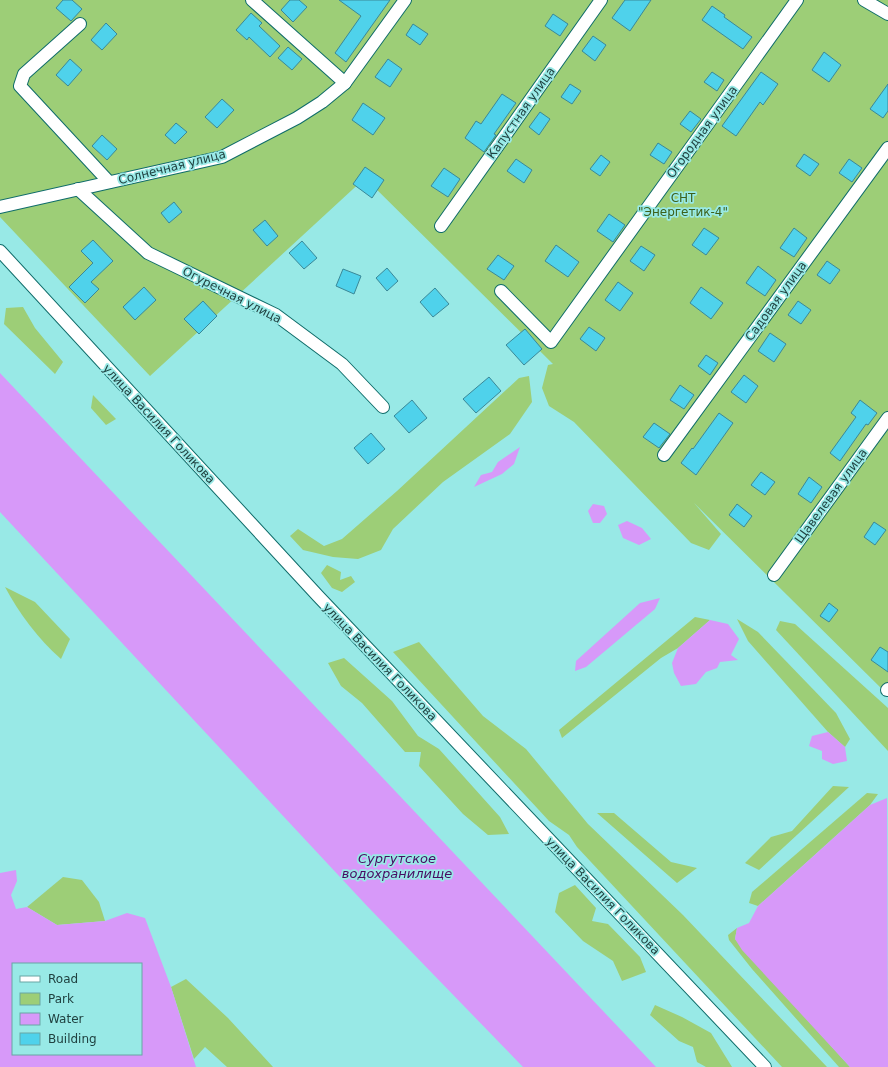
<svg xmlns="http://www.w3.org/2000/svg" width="888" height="1067" font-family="'DejaVu Sans',sans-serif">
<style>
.green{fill:#9dce77}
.water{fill:#d799f9;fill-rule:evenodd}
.building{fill:#4fd2eb;stroke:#3a8898}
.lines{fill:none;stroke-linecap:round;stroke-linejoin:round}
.minor-casing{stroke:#0f6c6a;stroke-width:14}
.minor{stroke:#fff;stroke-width:12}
.labels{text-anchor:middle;stroke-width:3.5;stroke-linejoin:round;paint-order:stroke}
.street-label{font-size:12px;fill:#204241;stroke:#98e9e6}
.park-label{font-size:12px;fill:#3c601a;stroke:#98e9e6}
.water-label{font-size:13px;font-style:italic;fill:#480b62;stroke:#98e9e6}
</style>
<rect width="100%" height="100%" fill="#98e9e6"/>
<g class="green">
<polygon points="0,0 888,0 888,695 694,503 721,534 709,550 691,543 574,422 549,406 542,388 548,365 553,364 365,178 150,376 0,217"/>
<polygon points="23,307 35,328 63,362 55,374 4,324 6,308"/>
<polygon points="529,376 532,402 510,434 443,482 393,529 381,550 358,559 333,557 303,550 290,536 298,529 324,546 342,539 397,491 519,378"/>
<polygon points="93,395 116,419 106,425 91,408"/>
<polygon points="327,565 341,572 340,580 351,576 355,582 342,592 332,588 321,573"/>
<path d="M5,587L35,602L70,639L61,659C38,639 19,613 5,587Z"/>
<polygon points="695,617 710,620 678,648 661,658 562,738 559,730"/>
<polygon points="737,619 758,632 836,713 850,739 845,747 828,732 748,641"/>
<polygon points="780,621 795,624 888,708 888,751 776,630"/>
<polygon points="419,642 483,716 526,749 588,824 683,915 827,1067 782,1067 577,847 569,835 549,821 393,652"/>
<polygon points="344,658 392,701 418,736 439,749 500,817 509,834 488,835 463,814 419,766 421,752 405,752 362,703 341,686 328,663"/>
<polygon points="833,786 849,787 759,870 745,863 771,837 792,831"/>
<polygon points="867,793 878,794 870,805 758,906 749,903 752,892"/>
<polygon points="597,813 614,813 671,862 697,868 677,883"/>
<polygon points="63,877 82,880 99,902 105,921 57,925 27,907"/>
<polygon points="575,885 596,908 592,921 608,924 640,957 646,972 622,981 613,961 583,941 555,912 559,893"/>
<polygon points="737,928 735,939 850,1067 839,1067 752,969 729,940 728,935"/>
<polygon points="186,979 228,1018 273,1067 227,1067 205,1047 194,1059 171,987"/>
<polygon points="655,1005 682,1017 711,1033 732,1067 706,1067 697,1062 693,1047 679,1041 650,1015"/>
</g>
<g class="water">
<polygon points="0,373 656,1067 523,1067 368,907 0,512"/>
<polygon points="520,447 514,464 502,474 474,487 481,475 492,472 498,462"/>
<polygon points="593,504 604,506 607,514 600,523 593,523 588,511"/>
<polygon points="627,521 642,528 651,539 639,545 623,538 618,525"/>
<polygon points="660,598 655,609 586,667 575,671 576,661 640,603"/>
<polygon points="710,620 728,624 739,639 731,655 738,660 720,662 717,668 706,672 696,684 681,686 674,673 672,663 678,648"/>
<polygon points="828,732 845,747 847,761 833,764 822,759 822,751 809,746 812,736"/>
<polygon points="887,798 888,1067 850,1067 742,950 735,939 737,928 749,923 758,906 870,805"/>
<path d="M16,870L17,881L11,895L16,909L27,907L57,925L105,921L127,913L145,918L171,987L196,1067H0V873ZM13,964H141V1054H13Z"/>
</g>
<g class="building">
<polygon points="63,0 72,0 82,9 71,21 56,8"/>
<polygon points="290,0 299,0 307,7 293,22 281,10"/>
<polygon points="339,0 390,0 346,62 335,53 361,16"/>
<polygon points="625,0 651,0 630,31 612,18"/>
<polygon points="712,6 725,15 724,17 752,37 743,49 702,20"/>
<polygon points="251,13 262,23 259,26 280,46 270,57 249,37 247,40 236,30"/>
<polygon points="553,14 568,24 560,36 545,26"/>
<polygon points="106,23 117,34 102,50 91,40"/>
<polygon points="413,24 428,34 420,45 406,35"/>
<polygon points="593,36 606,45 595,61 582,51"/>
<polygon points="288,47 302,59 292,70 278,58"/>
<polygon points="824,52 841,65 829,82 812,70"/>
<polygon points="70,59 82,70 68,86 56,75"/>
<polygon points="388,59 402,69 390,87 375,77"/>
<polygon points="712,72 724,80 717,91 704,82"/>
<polygon points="761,72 778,84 763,105 760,102 736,136 722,126"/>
<polygon points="570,84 581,91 572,104 561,97"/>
<polygon points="888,84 888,111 883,118 870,109"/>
<polygon points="502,94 516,103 494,134 496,135 484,152 465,138 476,121 481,124"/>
<polygon points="222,99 234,110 217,128 205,117"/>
<polygon points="363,103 385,118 373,135 352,120"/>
<polygon points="690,111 701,119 691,132 680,124"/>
<polygon points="540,112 550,119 539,135 529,127"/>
<polygon points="176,123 187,132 175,144 165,135"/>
<polygon points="102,135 117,149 107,160 92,146"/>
<polygon points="658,143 672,152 664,164 650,155"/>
<polygon points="804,154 819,164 810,176 796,166"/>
<polygon points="601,155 610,162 600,176 590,169"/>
<polygon points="516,159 532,170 524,183 507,171"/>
<polygon points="849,159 862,168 852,182 839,173"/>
<polygon points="365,167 384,180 372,198 353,184"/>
<polygon points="444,168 460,179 448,197 431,186"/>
<polygon points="174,202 182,212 169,223 161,213"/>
<polygon points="609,214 625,225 613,242 597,231"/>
<polygon points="265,220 278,236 267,246 253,230"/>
<polygon points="704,228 719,238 706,255 692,245"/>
<polygon points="794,228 807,238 794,257 780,248"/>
<polygon points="93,240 113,261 91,282 99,289 85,303 69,287 93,263 81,251"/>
<polygon points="302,241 317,258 304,269 289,253"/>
<polygon points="556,245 579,262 568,277 545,261"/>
<polygon points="641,246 655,255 644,271 630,261"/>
<polygon points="498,255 514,266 504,280 487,269"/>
<polygon points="827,261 840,270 830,284 817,275"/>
<polygon points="758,266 776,280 765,296 746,283"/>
<polygon points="387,268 398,281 387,291 376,278"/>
<polygon points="343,269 361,276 354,294 336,286"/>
<polygon points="618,282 633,293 620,311 605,300"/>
<polygon points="144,287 156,300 135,320 123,307"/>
<polygon points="701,287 723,303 711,319 690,303"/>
<polygon points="435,288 449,304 433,317 420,302"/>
<polygon points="203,301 217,316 199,334 184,319"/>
<polygon points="798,301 811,310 801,324 788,315"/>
<polygon points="589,327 605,338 596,351 580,339"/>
<polygon points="525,329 542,349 524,365 506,345"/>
<polygon points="770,333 786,344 774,362 758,351"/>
<polygon points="706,355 718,363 710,375 698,366"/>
<polygon points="744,375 758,386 746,403 731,392"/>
<polygon points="489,377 501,391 476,413 463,399"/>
<polygon points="680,385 694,395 684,409 670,400"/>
<polygon points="412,400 427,418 409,433 394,416"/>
<polygon points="860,400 877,413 868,425 866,424 840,461 830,453 856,417 851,413"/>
<polygon points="719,413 733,423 696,475 681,463 692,448 693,449"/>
<polygon points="654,423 670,434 659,448 643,437"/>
<polygon points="371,433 385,449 368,464 354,448"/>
<polygon points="761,472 775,482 765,495 751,485"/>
<polygon points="809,477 822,487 811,503 798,494"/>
<polygon points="737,504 752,516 744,527 729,515"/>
<polygon points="874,522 886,530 875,545 864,537"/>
<polygon points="829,603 838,610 829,622 820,616"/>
<polygon points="880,647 888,652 888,672 871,660"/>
</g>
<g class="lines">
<defs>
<g id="minor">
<polyline points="252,0 345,83"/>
<polyline points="864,0 888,14"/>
<polyline points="80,24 24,74 20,86 109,182"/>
<polyline points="78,189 148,253 276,315 342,364 383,407"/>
<polyline points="0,207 222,157 297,118 322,102 345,83 405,0"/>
<polyline points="441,226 601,0"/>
<polyline points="0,251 318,596 765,1067"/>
<polyline points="501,291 551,342 797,0"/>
<polyline points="664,455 888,148"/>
<polyline points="774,575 888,418"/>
<polyline points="887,690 888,689"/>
</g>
</defs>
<use href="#minor" class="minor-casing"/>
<use href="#minor" class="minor"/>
</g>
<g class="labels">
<g class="street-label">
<text transform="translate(521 113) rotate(-55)" y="4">Капустная улица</text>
<text transform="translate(702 132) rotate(-54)" y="4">Огородная улица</text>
<text transform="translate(172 167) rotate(-14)" y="4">Солнечная улица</text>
<text transform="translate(232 295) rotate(27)" y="4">Огуречная улица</text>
<text transform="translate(776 301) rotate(-54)" y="4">Садовая улица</text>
<text transform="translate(159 424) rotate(47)" y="4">улица Василия Голикова</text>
<text transform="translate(831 496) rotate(-54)" y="4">Щавелевая улица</text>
<text transform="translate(380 662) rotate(46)" y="4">улица Василия Голикова</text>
<text transform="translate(603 896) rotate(46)" y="4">улица Василия Голикова</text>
</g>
<g class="park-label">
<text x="683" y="202">СНТ<tspan x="683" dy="14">"Энергетик-4"</tspan></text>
</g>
<g class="water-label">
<text x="397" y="863">Сургутское<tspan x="397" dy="15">водохранилище</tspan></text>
</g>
</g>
<rect x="12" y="963" width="130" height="92" fill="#98e9e6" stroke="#68a6a4"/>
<rect x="20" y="976" width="20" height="6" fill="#ffffff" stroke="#68a6a4"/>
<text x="48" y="983" font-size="12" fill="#204241">Road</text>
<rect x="20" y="993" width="20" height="12" fill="#9dce77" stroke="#68a6a4"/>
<text x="48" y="1003" font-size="12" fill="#204241">Park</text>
<rect x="20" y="1013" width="20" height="12" fill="#d799f9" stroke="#68a6a4"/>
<text x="48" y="1023" font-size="12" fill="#204241">Water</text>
<rect x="20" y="1033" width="20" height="12" fill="#4fd2eb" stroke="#68a6a4"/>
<text x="48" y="1043" font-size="12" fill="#204241">Building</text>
</svg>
